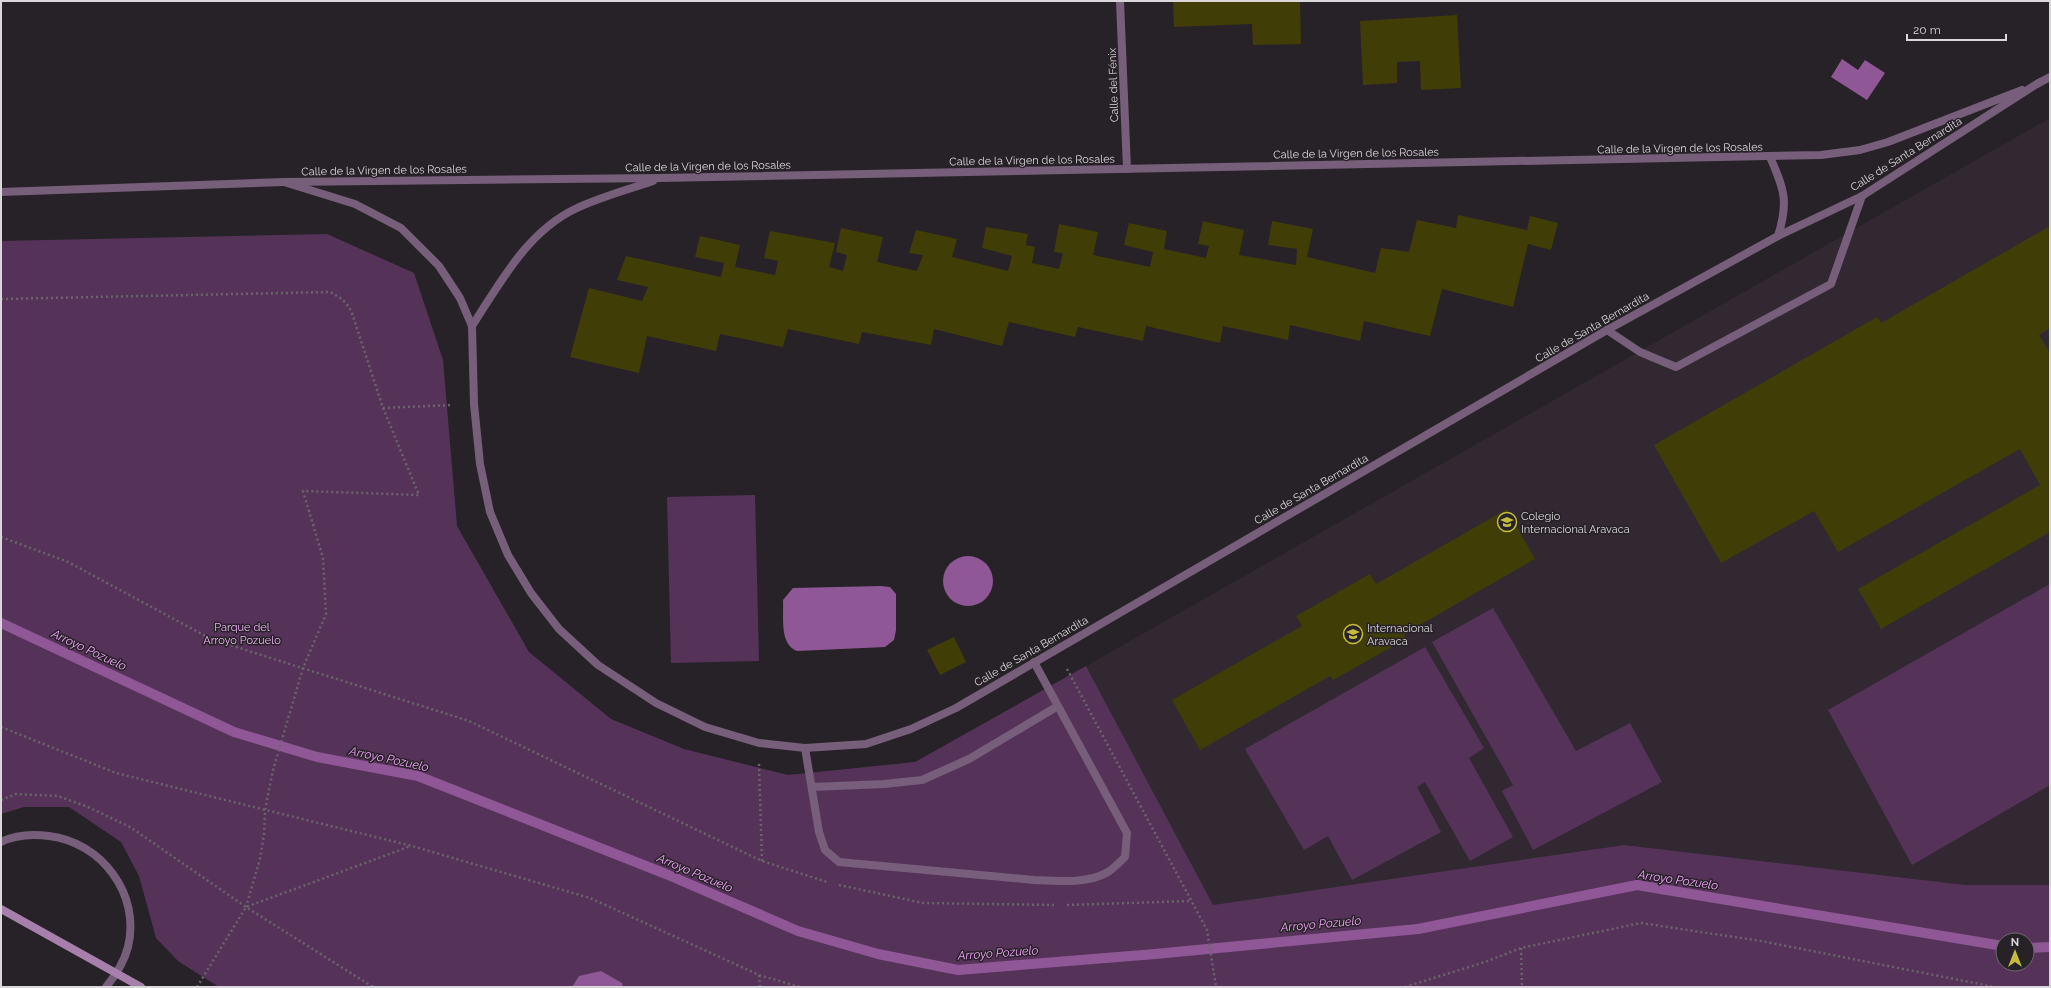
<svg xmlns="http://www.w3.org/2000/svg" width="2051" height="988" font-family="Raleway,sans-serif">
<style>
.built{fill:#312832}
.green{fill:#553359;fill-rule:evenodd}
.water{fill:#905797}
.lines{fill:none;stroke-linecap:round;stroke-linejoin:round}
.stream{stroke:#905797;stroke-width:10}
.building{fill:#413d07}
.path{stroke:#696569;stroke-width:2.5;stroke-dasharray:2 3;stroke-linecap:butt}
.service{stroke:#775e7a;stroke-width:8}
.minor{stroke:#775e7a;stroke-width:8}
.secondary{stroke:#a67fab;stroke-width:8}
.labels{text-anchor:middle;stroke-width:3;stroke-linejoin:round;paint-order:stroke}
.street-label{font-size:11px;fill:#dad7da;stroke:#272227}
.poi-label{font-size:11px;fill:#dad7da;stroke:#272227;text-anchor:start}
.park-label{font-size:11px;fill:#f1b2f9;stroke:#272227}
.water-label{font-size:12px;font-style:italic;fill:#f3a4fd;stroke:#272227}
</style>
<rect width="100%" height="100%" fill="#272227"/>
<polygon class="built" points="2050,118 2050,885 1965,885 1624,845 1213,906 1086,666"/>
<g class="green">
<path d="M327,234L414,273L443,360L457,526L529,652L611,719L684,749L788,775L915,762L1086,666L1213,905L1624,845L1965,885H2050V987H219L178,961L156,938L139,876L121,842L69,807H24L1,814V241ZM2003,940H2027V964H2003Z"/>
<polygon points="755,495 759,661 671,663 667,497"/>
<polygon points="2050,584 2050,785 1912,865 1828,710"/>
<polygon points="1493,608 1576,751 1630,723 1662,782 1533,850 1502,791 1513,785 1432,642"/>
<polygon points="1425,647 1484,748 1469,758 1513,837 1470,861 1425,782 1417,787 1441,832 1352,880 1328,836 1304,850 1245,749"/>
</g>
<g class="water">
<polygon points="1842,59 1858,70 1865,60 1885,73 1867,100 1831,77"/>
<circle cx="968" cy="581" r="25"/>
<path d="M881,586L890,587L896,594V630L894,640L885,647L797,651C779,644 784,617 783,600L793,588Z"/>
<polygon points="601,971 622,983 623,987 572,987 579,976"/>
</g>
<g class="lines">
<g class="stream">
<polyline points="1,623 234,732 317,757 418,776 666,874 798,931 878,954 958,970 1155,954 1418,929 1637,885 2003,946"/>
<polyline points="2027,948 2050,947"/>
</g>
</g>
<g class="building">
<polygon points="1173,1 1300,1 1301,44 1253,45 1252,24 1174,27"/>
<polygon points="1457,15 1461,88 1421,90 1420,61 1397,62 1397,83 1363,85 1360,21"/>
<polygon points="1458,215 1527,230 1530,216 1558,223 1551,250 1528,244 1513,307 1442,289 1430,336 1364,321 1360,341 1290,325 1288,340 1223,326 1220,343 1146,326 1143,341 1078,327 1075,337 1009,322 1002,346 934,329 931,345 862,332 859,344 788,329 783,347 720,334 716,351 647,336 639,373 570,357 589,288 642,301 648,287 617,280 626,256 721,277 724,263 695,257 700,236 740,245 735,267 775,275 778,261 764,258 770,231 835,243 829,267 843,271 847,255 836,252 841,228 883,237 877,262 917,271 923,255 909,253 916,230 957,239 952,257 1008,271 1012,256 982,248 986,227 1028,234 1026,245 1035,247 1032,263 1059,269 1063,253 1054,252 1059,224 1098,232 1093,255 1150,267 1153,252 1124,245 1129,223 1167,231 1164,249 1206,258 1209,246 1198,244 1203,221 1244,230 1239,255 1296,265 1297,249 1268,245 1272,221 1313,229 1307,257 1375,273 1381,248 1409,252 1417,220 1456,228"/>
<polygon points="2050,226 2050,328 2039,335 2050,353 2050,532 1881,629 1858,589 2040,485 2020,449 1838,552 1814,511 1721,563 1654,445 1877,317 1881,323"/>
<polygon points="1507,509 1535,559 1404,634 1406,639 1333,680 1330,676 1200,750 1172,700 1302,626 1296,616 1370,574 1376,584"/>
<polygon points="954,637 966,662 940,675 927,650"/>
</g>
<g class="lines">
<g class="path">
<path d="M1,299L330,292C340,297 347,302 352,313L383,408L419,495L303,491L323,558L326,614L303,668L273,770L265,810L264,835L260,859L246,907"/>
<polyline points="383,408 452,405"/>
<polyline points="1,537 68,562 211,639 469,721 762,861 827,882"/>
<polyline points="1067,669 1207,930 1216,987"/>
<polyline points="1,727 116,773 412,846 590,898 759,975 800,987"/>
<polyline points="759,764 762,861"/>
<polyline points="1,800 16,794 58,796 88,807 130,827 246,907 373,987"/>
<polyline points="839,885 923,903 1054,905"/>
<polyline points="1067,905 1191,901"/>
<polyline points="1521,948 1522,987"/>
<polyline points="759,975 760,987"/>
<polyline points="197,987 246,907 411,846"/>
<polyline points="1405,987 1485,962 1521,948 1641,923 1761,941 1995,987"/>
</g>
<g class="service">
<polyline points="1607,330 1640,352 1676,367 1831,284 1862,196"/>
<path d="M805,748L819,832L825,850L839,862L1034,880C1057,881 1088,884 1108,872C1114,868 1120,862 1125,857L1127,833L1034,662"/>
<polyline points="812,787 884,784 922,780 969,759 1058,706"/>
</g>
<g class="minor">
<polyline points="1120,1 1127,169"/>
<polyline points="2037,84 2050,77"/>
<path d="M1770,157C1784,189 1789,201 1778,236"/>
<polyline points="284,182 355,204 401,228 439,266 460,298 472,326 474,404 480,464 490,512 508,555 531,593 559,629 598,665 656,703 705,727 759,743 805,748 866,744 911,729 956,708 1607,330 1778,236 1862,196 2040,82"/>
<polyline points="1,192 284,182 660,178 1821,155 1860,150 1888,142 2022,90"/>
<path d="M472,326C500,283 527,232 575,209C600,197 627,190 653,181"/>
<path d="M1,842C15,835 33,834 49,836C101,842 141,894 128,947C124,962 116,975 106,987"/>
</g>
<polyline class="secondary" points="1,909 141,987"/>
</g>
<defs>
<symbol id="school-ring" viewBox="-11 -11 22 22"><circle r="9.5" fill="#272227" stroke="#c5bc3d" stroke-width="1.5"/><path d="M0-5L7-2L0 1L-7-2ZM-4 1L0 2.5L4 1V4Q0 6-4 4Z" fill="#c5bc3d"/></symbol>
</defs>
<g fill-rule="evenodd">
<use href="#school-ring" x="1496" y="511" width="22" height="22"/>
<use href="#school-ring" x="1342" y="623" width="22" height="22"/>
</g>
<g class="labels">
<g class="street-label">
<text transform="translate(1113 85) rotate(-92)" y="4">Calle del Fénix</text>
<text transform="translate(1680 148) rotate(-1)" y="4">Calle de la Virgen de los Rosales</text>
<text transform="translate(1356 153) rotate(-1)" y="4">Calle de la Virgen de los Rosales</text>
<text transform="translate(1906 154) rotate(-32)" y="4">Calle de Santa Bernardita</text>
<text transform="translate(1032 160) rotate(-1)" y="4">Calle de la Virgen de los Rosales</text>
<text transform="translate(708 166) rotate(-1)" y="4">Calle de la Virgen de los Rosales</text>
<text transform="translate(384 170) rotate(-1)" y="4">Calle de la Virgen de los Rosales</text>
<text transform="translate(1592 327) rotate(-30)" y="4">Calle de Santa Bernardita</text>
<text transform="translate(1311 489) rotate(-30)" y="4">Calle de Santa Bernardita</text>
<text transform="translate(1031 651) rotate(-30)" y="4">Calle de Santa Bernardita</text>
</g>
<g class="poi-label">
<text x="1521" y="520">Colegio<tspan x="1521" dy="13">Internacional Aravaca</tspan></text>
<text x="1367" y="632">Internacional<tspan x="1367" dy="13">Aravaca</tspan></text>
</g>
<g class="park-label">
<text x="242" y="631">Parque del<tspan x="242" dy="13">Arroyo Pozuelo</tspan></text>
</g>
<g class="water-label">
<text transform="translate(89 650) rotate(25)" y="4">Arroyo Pozuelo</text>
<text transform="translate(389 759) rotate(12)" y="4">Arroyo Pozuelo</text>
<text transform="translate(695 873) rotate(23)" y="4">Arroyo Pozuelo</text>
<text transform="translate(1678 880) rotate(8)" y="4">Arroyo Pozuelo</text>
<text transform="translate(1321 924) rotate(-5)" y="4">Arroyo Pozuelo</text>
<text transform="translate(998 953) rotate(-4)" y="4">Arroyo Pozuelo</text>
</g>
</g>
<rect width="2051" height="988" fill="none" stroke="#dad7da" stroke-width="4"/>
<g transform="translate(2015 952)"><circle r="19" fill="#272227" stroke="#6f6a6f"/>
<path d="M0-3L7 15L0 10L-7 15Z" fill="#c5bc3d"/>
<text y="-6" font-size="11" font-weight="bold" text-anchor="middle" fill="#dad7da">N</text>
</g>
<path d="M1907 34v6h99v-6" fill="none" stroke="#dad7da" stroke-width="2"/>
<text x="1913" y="34" font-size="12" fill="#dad7da" stroke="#272227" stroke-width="3" paint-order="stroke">20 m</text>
</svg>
